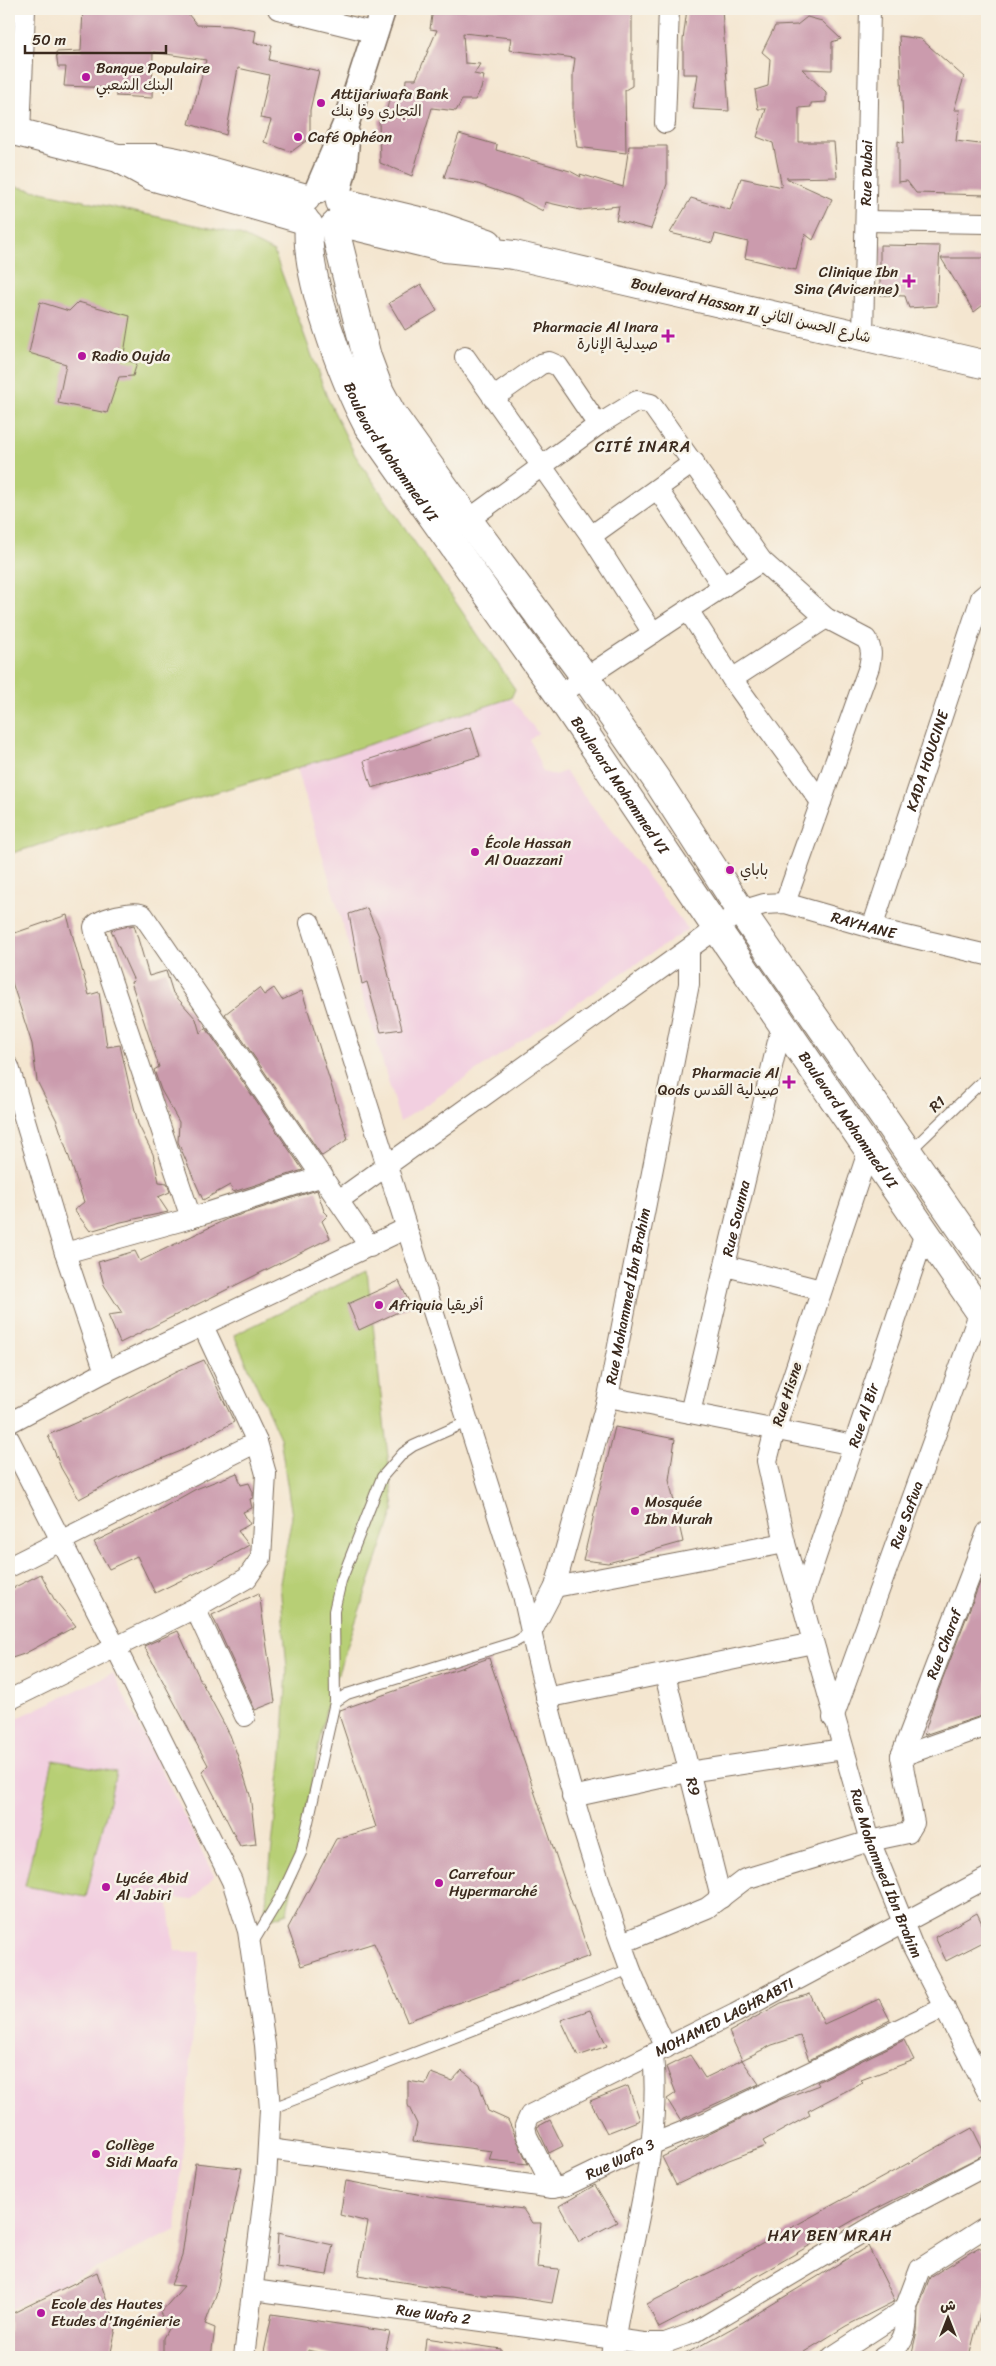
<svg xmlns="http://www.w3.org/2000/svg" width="996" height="2366" font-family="Sriracha,'Playpen Sans Arabic',sans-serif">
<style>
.built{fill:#f2cfe0}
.green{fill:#b7cf74;stroke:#797c49}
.building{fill:#cb9bad}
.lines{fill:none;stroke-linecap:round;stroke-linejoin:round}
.service-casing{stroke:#7c6c5c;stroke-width:12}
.minor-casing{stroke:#7c6c5c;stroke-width:22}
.tertiary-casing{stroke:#7c6c5c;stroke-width:28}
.secondary-casing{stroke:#7c6c5c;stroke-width:30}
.service{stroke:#fff;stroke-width:10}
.minor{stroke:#fff;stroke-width:20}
.tertiary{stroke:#fff;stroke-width:25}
.secondary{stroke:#fff;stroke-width:28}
.poi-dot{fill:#b5179e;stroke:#f7f3e8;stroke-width:2}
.labels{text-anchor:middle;stroke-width:5;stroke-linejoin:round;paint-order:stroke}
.poi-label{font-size:15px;fill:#3b2a1e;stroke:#f7f3e8;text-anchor:start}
.street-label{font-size:15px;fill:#3b2a1e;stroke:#f7f3e8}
.neighbourhood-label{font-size:16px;letter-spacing:1px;fill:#3b2a1e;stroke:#f7f3e8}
</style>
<rect width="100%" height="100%" fill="#f7f3e8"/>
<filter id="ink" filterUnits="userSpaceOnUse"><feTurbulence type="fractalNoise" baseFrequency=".02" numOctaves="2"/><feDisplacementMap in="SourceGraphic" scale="10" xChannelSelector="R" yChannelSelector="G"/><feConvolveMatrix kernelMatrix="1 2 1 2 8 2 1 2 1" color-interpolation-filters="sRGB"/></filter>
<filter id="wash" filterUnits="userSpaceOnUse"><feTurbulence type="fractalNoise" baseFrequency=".0096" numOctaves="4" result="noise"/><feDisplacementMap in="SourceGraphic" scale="20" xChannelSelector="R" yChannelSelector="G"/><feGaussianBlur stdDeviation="1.12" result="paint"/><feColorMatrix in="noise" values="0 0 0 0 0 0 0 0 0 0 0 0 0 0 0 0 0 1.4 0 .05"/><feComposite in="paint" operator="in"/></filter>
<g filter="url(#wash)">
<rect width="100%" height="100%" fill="#f4e6d0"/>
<g class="built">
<polygon points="511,698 538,733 530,740 543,772 555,775 565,771 688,929 400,1122 297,768"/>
<polygon points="113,1673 214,1876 193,1900 168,1898 175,1951 200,1952 176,2230 9,2310 9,1722"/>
</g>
<g class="green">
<polygon points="9,185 238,234 274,252 327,397 355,455 515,689 511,698 297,768 9,854"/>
<polygon points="367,1271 394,1510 326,1708 287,1913 264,1921 282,1753 287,1669 280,1583 292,1516 280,1438 234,1335"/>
<polygon points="53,1760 116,1772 86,1897 25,1886"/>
</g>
<g id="blocks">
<g class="building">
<polygon points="83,9 140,9 140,11 188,14 197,25 231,26 256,31 254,43 272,45 269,60 319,71 310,110 310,138 291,152 264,142 271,120 260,118 269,75 238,68 226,135 189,124 206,60 153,52 152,98 116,96 115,88 64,86 66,67 58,67 56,52 81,51"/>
<polygon points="433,9 632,9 632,86 625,90 626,153 577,147 573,116 573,73 575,58 509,50 511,38 463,33 465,63 480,64 474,74 484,76 481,89 475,100 462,100 456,111 432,108 412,176 380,163 379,119 384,120 391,93 405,93 406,79 416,79 437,30 430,29"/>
<polygon points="687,9 722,9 729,111 693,109 698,74 683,74 683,40"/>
<polygon points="807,17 822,21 841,39 832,42 832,70 802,69 826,92 826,102 811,103 811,107 799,108 799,142 834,142 837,177 786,178 832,199 813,240 805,234 796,270 745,258 748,242 715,234 712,243 670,233 691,198 730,210 741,178 782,187 773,143 757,137 766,109 758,109 755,90 768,86 770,59 762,52 775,26 797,25"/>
<polygon points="899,36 921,39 964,77 954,110 960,110 956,141 987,145 986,195 916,193 907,181 898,182 898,141 904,143"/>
<polygon points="459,134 497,145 496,150 570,171 581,177 580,174 623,187 629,146 667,146 667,184 651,229 616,220 619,206 580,210 545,202 543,211 517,198 478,184 444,177"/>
<polygon points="880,245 940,246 937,306 909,308 905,296 880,295"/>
<polygon points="941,258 987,258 987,302 974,312"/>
<polygon points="421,284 437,311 405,330 389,303"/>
<polygon points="40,302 69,311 78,302 130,316 123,360 137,363 133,376 119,377 107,413 58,403 66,364 29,353"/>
<polygon points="471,727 480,756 372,788 364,761"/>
<polygon points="367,908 379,936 402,1029 381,1032 367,982 362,984 349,914"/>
<polygon points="67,915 89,995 99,992 107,1047 120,1045 138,1124 153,1154 159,1182 167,1183 170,1192 158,1197 168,1212 121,1222 90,1231 74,1210 84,1202 57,1121 37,1081 32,1044 9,973 9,935"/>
<polygon points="134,925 149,976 166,971 173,993 196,1019 200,1033 206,1028 303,1170 233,1192 230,1185 203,1200 178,1142 179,1122 161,1090 154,1070 159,1067 131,982 134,981 111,930"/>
<polygon points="259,988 264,995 274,988 282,1000 302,991 348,1139 322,1156 225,1014"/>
<polygon points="317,1190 324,1211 328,1215 322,1221 330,1238 120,1343 108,1315 122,1313 104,1285 98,1262 135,1251 140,1261 227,1219"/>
<polygon points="399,1281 411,1306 359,1330 348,1304"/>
<polygon points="204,1360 234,1422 181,1451 134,1470 79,1499 61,1468 48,1435 100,1412 176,1372"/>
<polygon points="615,1427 675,1439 669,1480 683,1542 608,1563 583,1560"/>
<polygon points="237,1473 241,1485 249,1483 253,1492 253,1498 250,1499 252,1508 243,1512 250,1524 238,1531 249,1545 225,1559 155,1593 137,1556 109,1569 94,1542 148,1516 196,1489"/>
<polygon points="987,1564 987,1714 924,1735 934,1702"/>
<polygon points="41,1574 54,1599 76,1626 24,1654 9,1659 9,1590"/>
<polygon points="259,1593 275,1702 255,1710 212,1615"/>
<polygon points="178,1631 200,1679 230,1735 238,1757 250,1795 256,1844 240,1846 202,1771 208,1765 144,1646"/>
<polygon points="489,1658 590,1956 407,2021 374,1943 301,1966 288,1928 336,1839 376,1827 339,1715 340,1710"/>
<polygon points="977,1913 987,1934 987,1940 946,1961 935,1937"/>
<polygon points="810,1994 824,2024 879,1999 890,2020 809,2060 800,2036 772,2045 742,2060 729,2032 781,2003"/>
<polygon points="590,2010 607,2046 578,2056 561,2020"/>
<polygon points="904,2040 914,2060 861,2080 863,2082 808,2111 810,2115 763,2141 766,2146 729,2160 676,2185 662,2157 779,2100 819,2085 817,2082"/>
<polygon points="690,2055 705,2078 742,2060 759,2084 680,2120 667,2099 676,2093 666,2067"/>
<polygon points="462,2070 479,2084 488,2111 508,2120 528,2164 489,2160 492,2151 413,2141 417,2124 408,2105 408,2081 426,2084 431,2073 452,2081"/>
<polygon points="628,2086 640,2120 607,2133 590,2101"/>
<polygon points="550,2120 563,2146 549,2153 537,2127"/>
<polygon points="972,2128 985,2154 854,2220 734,2289 659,2328 647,2304 722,2266"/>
<polygon points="195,2163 242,2168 216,2295 205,2324 215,2328 211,2357 176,2357 177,2355 163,2352 163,2338 169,2327 160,2313 184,2286 171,2285 182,2256"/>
<polygon points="346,2181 439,2198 523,2209 532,2223 541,2223 537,2267 559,2269 552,2303 513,2297 484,2295 358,2275 368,2222 340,2215"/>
<polygon points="595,2185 617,2222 579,2242 559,2206"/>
<polygon points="278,2233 333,2245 327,2275 276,2267"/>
<polygon points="868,2246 895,2301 846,2326 796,2357 680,2357 743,2322"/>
<polygon points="979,2247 987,2252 987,2286 969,2357 911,2357 917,2331 918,2308 930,2277"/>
<polygon points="97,2272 116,2328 110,2357 9,2357 9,2315"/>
<polygon points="272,2314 390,2332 384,2357 335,2357 308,2350 307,2357 263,2357"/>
<polygon points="426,2338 501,2349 501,2357 424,2357"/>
</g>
</g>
</g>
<g filter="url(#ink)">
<use href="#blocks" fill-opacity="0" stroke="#7c6c5c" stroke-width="1"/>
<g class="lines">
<defs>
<g id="service">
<polyline points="909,1152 987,1077"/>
<polyline points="335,1702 334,1611 341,1581 382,1477 403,1453 413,1446 469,1421"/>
<polyline points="252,1944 281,1896 301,1853 335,1702 347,1694 515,1642 531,1633"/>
<polyline points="270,2109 630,1969"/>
</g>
<g id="minor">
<polyline points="278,9 376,33"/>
<polyline points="665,123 669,9"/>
<polyline points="20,133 25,9"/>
<polyline points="866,221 987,223"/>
<path id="s1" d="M863,335L870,9"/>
<polyline points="465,357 591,536 653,633"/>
<polyline points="493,398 541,364 549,362 558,366 598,425"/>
<polyline points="658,490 723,587"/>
<path d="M468,520L598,425L637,401L651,404L762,561L826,618L866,639C873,649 871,657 869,667L785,903"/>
<polyline points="591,536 694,462"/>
<polyline points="688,610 732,679 821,802"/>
<polyline points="732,679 826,618"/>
<polyline points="559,695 762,561"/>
<path d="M310,923L523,1595C550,1722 584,1846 630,1968C640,1995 654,2021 666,2048"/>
<path id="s2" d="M872,928L981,598L987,593"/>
<polyline points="9,1067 65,1253 105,1372"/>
<path id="s3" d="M869,1149L775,1430L767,1461L785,1543L870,1841L913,1947L987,2091"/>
<path id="s4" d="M339,1200L741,911L764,904L785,903L872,928L987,955"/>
<path d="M191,1218L95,932L94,927C97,919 136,909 143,915L370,1247"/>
<polyline points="65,1253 191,1218 323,1176"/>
<polyline points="726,1266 821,1290"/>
<polyline points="203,1326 257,1442"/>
<polyline points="608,1397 854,1445"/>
<path id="s5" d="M690,1413L782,1024"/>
<polyline points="9,1423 105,1372 407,1228"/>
<polyline points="9,1439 116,1648 232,1881 248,1931 265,2045 270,2109 266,2180 244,2357"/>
<polyline points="9,1567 257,1442 266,1474 261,1558 247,1578 195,1608 9,1700"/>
<polyline points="555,1587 785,1543"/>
<path id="s6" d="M801,1601L926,1230"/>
<polyline points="195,1608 245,1716"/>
<path id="s7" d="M531,1633L555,1587L608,1397L689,984V950"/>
<path id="s8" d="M665,1675L721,1898"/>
<polyline points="546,1698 813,1643"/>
<path id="s9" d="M833,1718L980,1311"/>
<path id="s10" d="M901,1756L987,1532"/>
<polyline points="901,1756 987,1726"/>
<polyline points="572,1797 688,1772 843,1749"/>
<polyline points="622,1943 707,1908 745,1879 870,1841 908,1833 914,1823 901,1756"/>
<path id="s11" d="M269,2149L531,2185L553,2188L565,2186L650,2145L707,2122L945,2007"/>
<path id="s12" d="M553,2188L527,2136L525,2126L530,2115L735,2013L987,1878"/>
<path id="s13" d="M253,2290L644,2343H665L693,2333L885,2219L987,2165"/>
<path d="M612,2357C625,2256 663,2157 653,2054"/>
<polyline points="832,2357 898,2314 906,2306 920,2269 987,2226"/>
<path d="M883,2357C904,2347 909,2328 906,2306"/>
</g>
<g id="tertiary">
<polyline points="317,191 347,121 383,9"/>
<polyline points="337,196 344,168 347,135"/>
</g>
<g id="secondary">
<polyline points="9,130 118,158 151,176 305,220"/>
<polyline points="123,158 156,158 177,162 306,198"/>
<polyline points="340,202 432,224 488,243"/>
<polyline points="338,222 445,248 514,255 987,365"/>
<path id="s14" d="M309,225C304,276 344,380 368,426L559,695L717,929L987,1322"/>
<polyline points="334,226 367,357 380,392 392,414 468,520 585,677 656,779 741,911 987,1266"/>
</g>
</defs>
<use href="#service" class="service-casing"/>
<use href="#minor" class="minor-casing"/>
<use href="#tertiary" class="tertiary-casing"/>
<use href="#secondary" class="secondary-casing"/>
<use href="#service" class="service"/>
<use href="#minor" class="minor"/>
<use href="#tertiary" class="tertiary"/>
<use href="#secondary" class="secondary"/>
</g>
</g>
<g class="poi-dot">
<circle cx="86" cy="77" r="5"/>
<circle cx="321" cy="103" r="5"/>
<circle cx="298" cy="137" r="5"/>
<path d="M906.5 273.5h5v5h5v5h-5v5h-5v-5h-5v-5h5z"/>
<path d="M665.5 328.5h5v5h5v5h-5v5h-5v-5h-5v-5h5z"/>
<circle cx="82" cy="356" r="5"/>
<circle cx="475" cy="852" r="5"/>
<circle cx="730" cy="870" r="5"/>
<path d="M786.5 1074.5h5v5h5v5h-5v5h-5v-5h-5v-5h5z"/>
<circle cx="379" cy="1305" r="5"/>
<circle cx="635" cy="1511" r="5"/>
<circle cx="439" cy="1883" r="5"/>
<circle cx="106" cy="1887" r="5"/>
<circle cx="96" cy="2154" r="5"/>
<circle cx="41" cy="2313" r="5"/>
</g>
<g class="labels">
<g class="poi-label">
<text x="96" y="73">Banque Populaire<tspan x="96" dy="17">البنك الشعبي</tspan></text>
<text x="331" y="99">Attijariwafa Bank<tspan x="331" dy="17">التجاري وفا بنك</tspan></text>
<text x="308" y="142">Café Ophéon</text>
<text x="898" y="277" text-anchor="end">Clinique Ibn<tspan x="898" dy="17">Sina (Avicenne)</tspan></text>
<text x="658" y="332" text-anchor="end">Pharmacie Al Inara<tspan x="658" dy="17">صيدلية الإنارة</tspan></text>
<text x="92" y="361">Radio Oujda</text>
<text x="485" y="848">École Hassan<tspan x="485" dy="17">Al Ouazzani</tspan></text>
<text x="740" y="875">باباي</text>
<text x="779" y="1078" text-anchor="end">Pharmacie Al<tspan x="779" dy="17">Qods صيدلية القدس</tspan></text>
<text x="389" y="1310">Afriquia أفريقيا</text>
<text x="645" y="1507">Mosquée<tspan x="645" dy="17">Ibn Murah</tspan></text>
<text x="449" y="1879">Carrefour<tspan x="449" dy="17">Hypermarché</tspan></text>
<text x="116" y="1883">Lycée Abid<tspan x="116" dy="17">Al Jabiri</tspan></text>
<text x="106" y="2150">Collège<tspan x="106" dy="17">Sidi Maafa</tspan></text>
<text x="51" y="2309">Ecole des Hautes<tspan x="51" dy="17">Etudes d'Ingénierie</tspan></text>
</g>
<g class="street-label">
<text dy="5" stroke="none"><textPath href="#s1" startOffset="162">Rue Dubai</textPath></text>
<text transform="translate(751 310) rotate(13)" y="5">Boulevard Hassan II شارع الحسن الثاني</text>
<text dy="5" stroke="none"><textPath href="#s14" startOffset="245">Boulevard Mohammed VI</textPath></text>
<text dy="5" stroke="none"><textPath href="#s2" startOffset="176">KADA HOUCINE</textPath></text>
<text dy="5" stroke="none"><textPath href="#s14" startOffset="650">Boulevard Mohammed VI</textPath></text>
<text dy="5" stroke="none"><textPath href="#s4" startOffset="622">RAYHANE</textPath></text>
<text transform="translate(937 1104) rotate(-44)" y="5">R1</text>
<text dy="5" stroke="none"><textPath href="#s14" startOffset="1055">Boulevard Mohammed VI</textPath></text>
<text dy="5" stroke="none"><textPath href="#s5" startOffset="200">Rue Sounna</textPath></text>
<text dy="5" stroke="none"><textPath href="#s7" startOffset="352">Rue Mohammed Ibn Brahim</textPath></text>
<text transform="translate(787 1394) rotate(-72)" y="5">Rue Hisne</text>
<text dy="5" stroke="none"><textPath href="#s6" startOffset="196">Rue Al Bir</textPath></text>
<text dy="5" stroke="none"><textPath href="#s9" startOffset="216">Rue Safwa</textPath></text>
<text dy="5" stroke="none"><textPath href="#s10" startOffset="120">Rue Charaf</textPath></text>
<text dy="5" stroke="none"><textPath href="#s8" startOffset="115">R9</textPath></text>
<text dy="5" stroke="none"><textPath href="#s3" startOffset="758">Rue Mohammed Ibn Brahim</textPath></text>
<text dy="5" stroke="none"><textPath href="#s12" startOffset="298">MOHAMED LAGHRABTI</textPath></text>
<text dy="5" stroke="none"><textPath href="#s11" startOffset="360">Rue Wafa 3</textPath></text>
<text dy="5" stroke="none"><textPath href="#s13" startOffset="182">Rue Wafa 2</textPath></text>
</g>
<g class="neighbourhood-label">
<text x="643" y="452">CITÉ INARA</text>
<text x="830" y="2241">HAY BEN MRAH</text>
</g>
</g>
<rect width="996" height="2366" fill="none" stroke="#f7f3e8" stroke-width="30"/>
<g transform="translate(948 2318)" stroke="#f7f3e8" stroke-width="4" paint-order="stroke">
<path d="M0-4L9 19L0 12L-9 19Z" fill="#3b2a1e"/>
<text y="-8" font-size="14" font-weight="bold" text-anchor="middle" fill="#3b2a1e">ش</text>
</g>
<path d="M25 45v8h141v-8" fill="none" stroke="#3b2a1e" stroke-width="2.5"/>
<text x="32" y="45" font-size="15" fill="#3b2a1e" stroke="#f7f3e8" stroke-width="4" paint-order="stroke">50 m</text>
</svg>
